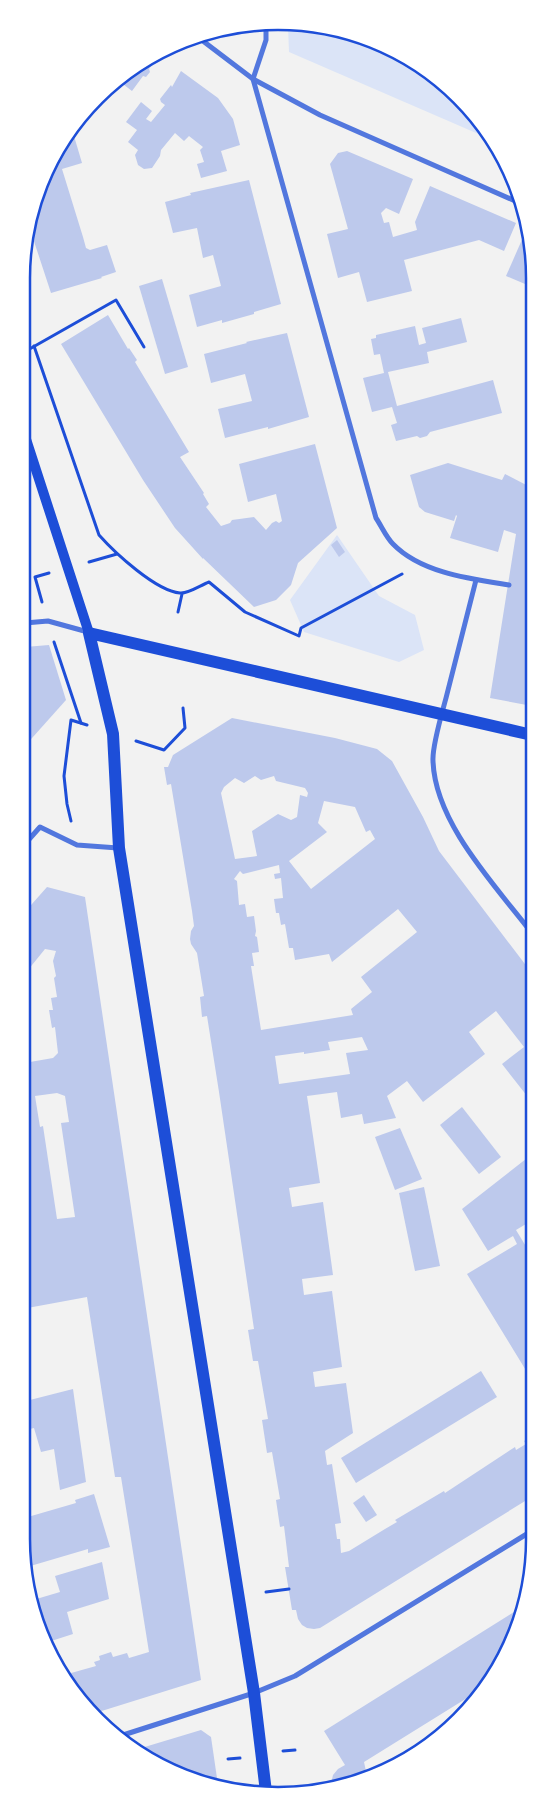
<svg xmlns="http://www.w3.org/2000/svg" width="556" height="1817" font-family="'Golos Text',sans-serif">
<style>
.green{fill:#dbe4f7}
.building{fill:#bdc9ec;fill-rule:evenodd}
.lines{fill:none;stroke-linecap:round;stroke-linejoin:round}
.path{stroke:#1d4ed8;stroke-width:3}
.minor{stroke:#5277de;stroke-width:5}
.secondary{stroke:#1d4ed8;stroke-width:10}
.primary{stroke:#1d4ed8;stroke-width:12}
.rim{fill:none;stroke:#1d4ed8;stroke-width:2.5}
</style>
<rect width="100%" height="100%" fill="#f2f2f2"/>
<g class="green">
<polygon points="288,26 328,26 406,56 471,109 490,139 289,52"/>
<polygon points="337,535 379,596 415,615 424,650 399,662 304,632 290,600"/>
</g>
<g class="building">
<polygon points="160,54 149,69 150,72 146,77 143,76 132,91 119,81 136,64"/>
<polygon points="181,71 218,98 233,119 240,145 221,151 227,171 201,178 197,164 204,162 200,150 203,147 189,136 184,141 175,133 161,150 160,156 152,168 144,169 138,165 135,155 138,150 128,142 137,130 126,122 141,102 152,111 146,119 151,122 165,105 161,102 160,99 171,85 172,87"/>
<polygon points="74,136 82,163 62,169 83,237 86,248 90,250 107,245 116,272 101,277 102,278 51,293 28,223 63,139"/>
<polygon points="347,151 413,179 399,214 386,208 381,213 384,223 389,222 393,237 417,230 415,222 430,186 516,223 504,251 479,240 404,260 412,291 367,302 359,272 338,278 327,234 348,229 330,164 338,153"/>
<polygon points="249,180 281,304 254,312 254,314 222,323 222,320 197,327 189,295 221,286 213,255 203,258 197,228 173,233 165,202 191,195 190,193"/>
<polygon points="528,226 533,245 532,287 506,276"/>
<polygon points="162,279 188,367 165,374 139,286"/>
<polygon points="108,315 128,349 129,348 137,360 135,362 189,452 180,457 204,493 203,494 209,504 206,507 221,526 230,523 232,520 254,517 266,530 272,523 276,521 279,523 282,521 276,494 248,502 239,464 315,444 337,528 298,563 291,585 276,600 254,607 203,558 203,559 175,528 143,480 61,344"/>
<polygon points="461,318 467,342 427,352 429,363 388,372 397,406 493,380 502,413 430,432 427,436 420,438 417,436 396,441 391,425 397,423 392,407 372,412 363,378 384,373 380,354 374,355 371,339 376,338 376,335 415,326 419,345 426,343 422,328"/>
<polygon points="287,333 309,417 268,429 268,427 225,438 218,409 252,401 245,374 211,383 204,354 247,343 246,342"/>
<polygon points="448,463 502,480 505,474 532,488 532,706 490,698 516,534 504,530 498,552 450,538 457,516 456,515 454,521 425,512 419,507 410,475"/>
<polygon points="337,540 345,552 339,557 331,545"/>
<polygon points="49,645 66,700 24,747 25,647"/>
<path d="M232,718L335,738L377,749L392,761L423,817L439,851L531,972V1101L502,1064L524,1047L496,1011L469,1032L485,1054L423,1102L407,1081L387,1096L396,1118L364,1124L362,1114L341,1118L337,1092L307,1096L320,1183L289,1188L292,1207L323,1202L333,1275L302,1279L304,1295L332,1291L342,1367L313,1372L315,1387L346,1383L353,1433L325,1451L327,1465L332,1464L341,1523L335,1524L337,1539H340L341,1553L349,1551L385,1529L397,1522L395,1520L444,1491L445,1493L515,1447L516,1450L526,1444L524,1441L530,1437V1498L320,1628L314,1629L307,1628L302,1625L298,1619L296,1610H292L285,1567H289L284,1526L280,1527L276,1500L280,1499L272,1452L267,1453L262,1420L268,1419L258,1361H253L248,1330L254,1329L219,1092L207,1016L202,1017L200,997L204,996L197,953L191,944L190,939L191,931L194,926L192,911L171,784L167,785L164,767H168L173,755ZM255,776L261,780L274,776L276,781L305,788L308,793L307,797L300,795L297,817L291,820L278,814L252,831L257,856L235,859L221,793L224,787L235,778L244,783ZM324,801L355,807L366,832L370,830L375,839L311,889L289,861L327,832L318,823ZM279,865L280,873L274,874L275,879L281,878L283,898L274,899L276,913H279L281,925L285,924L289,948H293L295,960L329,954L332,962L398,909L417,932L361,977L372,992L351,1009L353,1015L261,1030L251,966H254L252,953L259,952L257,937L255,936L256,931L254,916L247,917L245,904L239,905L237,881L234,879L240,871L243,874ZM362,1037L368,1050L346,1053L350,1074L279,1084L275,1056L304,1052V1054L330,1050L328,1042Z"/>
<path d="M47,887L85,897L201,1680L92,1714L85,1708L64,1675L96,1666L94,1662L100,1660L99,1656L111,1652L113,1657L127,1653L129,1658L149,1652L121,1477H115L87,1297L22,1309L23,1066L30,1065V1062L53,1058L58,1053L55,1027L52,1028L49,1010H53L51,998L57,997L54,978L56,976L53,961L56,951L45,949L28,970L31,972L23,981L24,913ZM57,1093L65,1096L69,1122L61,1123L75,1217L57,1219L43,1126L40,1127L35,1096Z"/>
<polygon points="462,1107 501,1157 479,1174 440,1125"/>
<polygon points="400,1128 422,1179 395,1190 375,1137"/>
<polygon points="531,1155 531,1178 525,1182 531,1191 531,1221 516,1230 530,1253 530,1377 467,1274 517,1244 513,1236 488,1251 462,1209"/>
<polygon points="424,1187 440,1266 415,1271 399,1193"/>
<polygon points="481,1371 497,1397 356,1483 341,1458"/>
<polygon points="73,1389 86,1482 60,1490 54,1449 41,1452 34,1428 22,1431 22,1402"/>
<polygon points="94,1494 110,1547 88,1553 88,1549 27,1567 21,1539 21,1519 76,1503 75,1500"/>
<polygon points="364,1495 377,1515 366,1522 353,1503"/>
<polygon points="102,1562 109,1599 67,1612 73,1634 45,1643 41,1637 33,1600 60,1592 55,1576"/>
<polygon points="522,1607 492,1681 488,1685 364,1762 367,1776 345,1787 330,1788 333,1775 338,1769 345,1765 324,1731"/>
<polygon points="201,1730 211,1737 218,1785 164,1769 138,1749"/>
</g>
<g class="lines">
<g class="path">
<path d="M34,346L99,535C115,553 156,591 180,593C188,594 201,585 209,582L245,612L299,636L301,628L402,574"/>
<polyline points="26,351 116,300 144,347"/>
<polyline points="89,562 117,554"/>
<polyline points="42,602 35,577 49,573"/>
<polyline points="178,612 182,594"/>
<polyline points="54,642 81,723"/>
<polyline points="136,741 164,750 185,728 183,708"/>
<polyline points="71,821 67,804 64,776 71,720 87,725"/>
<polyline points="266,1592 289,1589"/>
<polyline points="283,1751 295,1750"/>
<polyline points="228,1759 240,1758"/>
</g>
<g class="minor">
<path d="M266,26V40L253,79L376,518C382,527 386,537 393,544C421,573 471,579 509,585"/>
<polyline points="199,38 253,79 320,115 522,204"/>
<path d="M476,580C466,619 456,658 446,698C442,713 432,746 433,761C435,823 495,885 531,932"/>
<polyline points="25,623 48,621 88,632"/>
<polyline points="24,845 40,827 77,845 118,848"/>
<polyline points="120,1736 254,1693 295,1676 530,1532"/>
</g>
<polyline class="secondary" points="25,436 89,633"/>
<polyline class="primary" points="266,1792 254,1693 119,848 113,734 89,633 532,735"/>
</g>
<path d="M0 0H556V1817H0ZM278 30H278A248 248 0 0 1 526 278V1539A248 248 0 0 1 278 1787H278A248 248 0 0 1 30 1539V278A248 248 0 0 1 278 30Z" fill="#fff" fill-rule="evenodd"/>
<path class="rim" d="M278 30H278A248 248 0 0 1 526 278V1539A248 248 0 0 1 278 1787H278A248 248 0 0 1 30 1539V278A248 248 0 0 1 278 30Z"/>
</svg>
